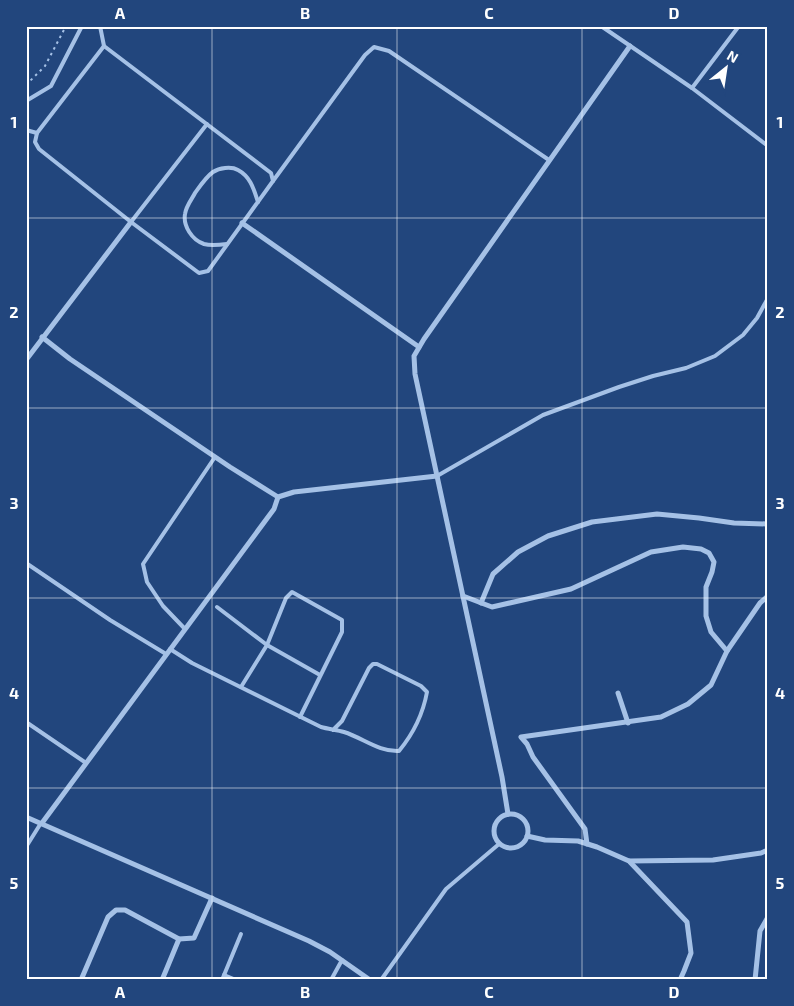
<svg xmlns="http://www.w3.org/2000/svg" width="794" height="1006" font-family="'Exo 2',sans-serif">
<style>
.lines{fill:none;stroke-linecap:round;stroke-linejoin:round}
.path{stroke:#a5c1e6;stroke-width:2;stroke-dasharray:2.5 4;stroke-linecap:butt}
.lane{stroke:#a5c1e6;stroke-width:4}
.street{stroke:#a5c1e6;stroke-width:5}
.grid{fill:none;stroke:#fff;stroke-width:1;stroke-opacity:0.55}
.neatline{fill:none;stroke:#fff;stroke-width:2}
.grid-label{font-size:16px;text-anchor:middle;font-weight:bold;fill:#fff}
</style>
<rect width="100%" height="100%" fill="#22467d"/>
<g class="lines">
<polyline class="path" points="26,85 45,66 66,26"/>
<g class="lane">
<polyline points="100,26 104,46"/>
<polyline points="601,26 692,88 768,146"/>
<polygon points="104,46 271,173 273,181 208,271 199,273 131,222 39,149 35,142 37,133"/>
<polyline points="692,88 739,26"/>
<polyline points="26,101 51,86 82,26"/>
<polyline points="26,130 37,133"/>
<polyline points="273,181 365,55 374,47 389,51 549,160"/>
<polyline points="131,222 207,124"/>
<path d="M227,244C219,245 211,246 204,244C192,240 183,226 185,214C186,206 192,199 195,193C200,186 206,177 213,172C219,168 231,166 238,170C251,177 254,190 258,202"/>
<polyline points="437,476 543,415 619,387 653,376 686,368 715,356 743,335 757,318 768,298"/>
<polyline points="26,563 110,620 166,654"/>
<polyline points="217,607 267,645 320,675"/>
<polyline points="185,629 163,606 147,582 143,564 215,457"/>
<path d="M170,649L192,663L321,727C328,729 337,730 344,732C363,738 379,752 399,751C413,734 423,714 427,692L421,686L377,664H373L369,668L342,721L333,730"/>
<polyline points="241,687 267,645 286,598 292,592 342,620 342,632 300,717"/>
<polyline points="26,722 86,763"/>
<polyline points="26,847 41,823"/>
<polyline points="224,975 236,980"/>
<polyline points="222,980 241,934"/>
<polyline points="331,980 342,960"/>
<polyline points="381,980 446,889 499,844"/>
</g>
<g class="street">
<polyline points="242,223 419,347"/>
<polyline points="42,337 70,359 230,467 278,497 294,492 437,476"/>
<polyline points="26,360 131,222"/>
<polyline points="463,596 492,607 571,589 651,552 683,547 701,549 709,553 714,562 712,572 706,587 706,616 711,632 727,651"/>
<polyline points="481,603 493,574 518,552 548,536 592,522 657,514 699,518 734,523 768,524"/>
<polyline points="618,693 628,723"/>
<circle cx="511" cy="831" r="17"/>
<polyline points="508,814 502,777 415,374 414,356 424,339 630,46"/>
<polyline points="26,817 309,941 330,952 370,980"/>
<polyline points="42,823 274,509 278,497"/>
<polyline points="527,836 545,840 578,841 597,847 629,861 687,922 691,953 684,971 680,980"/>
<polyline points="587,844 585,829 533,757 527,744 521,737 661,717 688,704 711,685 727,651 760,603 768,596"/>
<polyline points="629,861 713,860 761,853 768,850"/>
<polyline points="81,980 108,917 116,910 125,910 179,939 194,938 212,898"/>
<polyline points="162,980 179,939"/>
<polyline points="755,980 760,931 768,917"/>
</g>
</g>
<path class="grid" d="M212,26V980M397,26V980M582,26V980M26,218H768M26,408H768M26,598H768M26,788H768"/>
<rect width="794" height="1006" fill="none" stroke="#22467d" stroke-width="55"/>
<g transform="translate(726 68) rotate(30)" stroke="#22467d" stroke-width="4" paint-order="stroke">
<path d="M0-4L9 19L0 12L-9 19Z" fill="#ffffff"/>
<text y="-8" font-size="14" font-weight="bold" text-anchor="middle" fill="#ffffff">N</text>
</g>
<rect x="28" y="28" width="738" height="950" class="neatline"/>
<g class="grid-label">
<text x="120" y="19">A</text>
<text x="305" y="19">B</text>
<text x="489" y="19">C</text>
<text x="674" y="19">D</text>
<text x="14" y="128">1</text>
<text x="780" y="128">1</text>
<text x="14" y="318">2</text>
<text x="780" y="318">2</text>
<text x="14" y="509">3</text>
<text x="780" y="509">3</text>
<text x="14" y="699">4</text>
<text x="780" y="699">4</text>
<text x="14" y="889">5</text>
<text x="780" y="889">5</text>
<text x="120" y="998">A</text>
<text x="305" y="998">B</text>
<text x="489" y="998">C</text>
<text x="674" y="998">D</text>
</g>
</svg>
